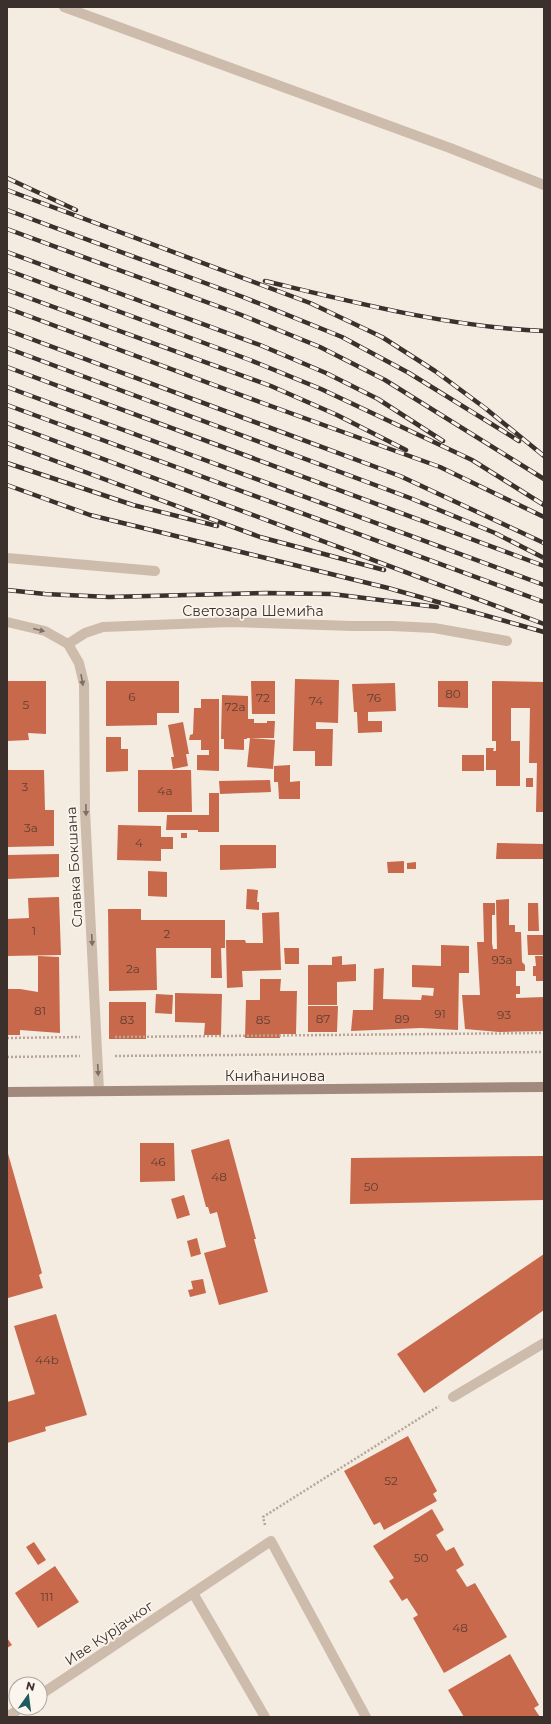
<svg xmlns="http://www.w3.org/2000/svg" width="551" height="1724" font-family="Montserrat,sans-serif">
<style>
.building{fill:#c8694b}
.lines{fill:none;stroke-linecap:round;stroke-linejoin:round}
.path{stroke:#b9a596;stroke-width:2.5;stroke-dasharray:2 2;stroke-linecap:butt}
.service{stroke:#cdbbac;stroke-width:10}
.minor{stroke:#cdbbac;stroke-width:10}
.secondary{stroke:#a18a7d;stroke-width:10}
.rail-casing{stroke:#3b302b;stroke-width:4.5}
.rail{stroke:#fbf5ee;stroke-width:3;stroke-dasharray:9;stroke-linecap:butt}
.oneway{fill:#7d6f65}
.labels{text-anchor:middle;stroke-width:3.5;stroke-linejoin:round;paint-order:stroke}
.number-label{font-size:12px;fill:#5e3e33}
.street-label{font-size:14px;fill:#3b302b;stroke:#fbf5ee}
</style>
<rect width="100%" height="100%" fill="#f4ebe1"/>
<g class="building">
<polygon points="295,679 339,680 338,723 316,722 316,729 333,729 332,766 315,766 315,751 293,751"/>
<polygon points="7,681 46,681 46,734 28,733 29,740 7,741"/>
<polygon points="106,681 179,681 179,713 157,713 157,725 106,726"/>
<polygon points="251,681 275,681 275,714 252,714"/>
<polygon points="438,681 468,681 468,708 438,707"/>
<polygon points="492,681 544,682 544,812 536,812 537,763 529,763 530,708 511,708 511,741 520,741 520,786 496,786 496,770 486,770 486,748 494,748 493,751 496,751 496,741 492,741"/>
<polygon points="395,683 396,711 368,712 368,721 382,721 382,732 358,733 357,712 354,712 352,684"/>
<polygon points="222,695 248,696 248,719 254,719 254,723 267,723 267,721 275,721 274,738 247,738 247,739 244,739 244,750 224,749 224,739 221,739"/>
<polygon points="201,699 219,699 219,771 197,770 197,755 209,755 209,750 201,750 201,740 189,740 190,735 193,734 194,708 201,708"/>
<polygon points="183,722 189,754 186,754 188,766 173,769 171,757 174,757 168,725"/>
<polygon points="106,737 121,737 121,749 128,749 128,771 106,772"/>
<polygon points="250,738 275,740 273,769 247,767"/>
<rect x="462" y="755" width="22" height="16"/>
<polygon points="290,765 290,782 300,781 300,799 279,799 278,782 274,782 274,766"/>
<polygon points="7,770 44,770 45,810 54,810 54,846 7,847"/>
<polygon points="138,770 191,770 192,812 138,812"/>
<rect x="526" y="778" width="7" height="9"/>
<polygon points="270,780 271,792 220,794 219,781"/>
<polygon points="209,793 219,793 219,832 198,832 198,830 166,830 167,815 209,815"/>
<polygon points="118,825 161,826 161,837 173,837 173,849 161,849 161,861 117,860"/>
<rect x="181" y="833" width="6" height="5"/>
<polygon points="497,843 544,844 544,859 496,859"/>
<polygon points="220,845 276,845 276,868 220,870"/>
<polygon points="59,854 59,877 7,879 7,855"/>
<polygon points="404,861 404,873 388,873 387,862"/>
<polygon points="416,862 416,869 407,869 407,863"/>
<polygon points="148,871 167,872 167,897 148,896"/>
<polygon points="247,889 258,890 257,902 259,902 259,910 246,909"/>
<polygon points="59,897 61,955 7,956 7,919 29,918 28,898"/>
<polygon points="509,899 509,925 515,925 515,932 521,932 522,962 525,965 525,971 516,971 516,986 520,986 520,994 516,994 516,998 544,997 544,1031 499,1032 465,1029 462,995 480,995 477,942 484,942 483,903 495,903 495,915 492,915 492,943 493,949 497,949 496,900"/>
<polygon points="528,903 538,903 539,931 528,931"/>
<polygon points="108,909 141,909 141,920 225,920 225,948 221,948 222,978 211,978 211,948 156,948 157,990 109,991"/>
<polygon points="279,912 281,970 242,971 243,987 227,988 226,940 245,940 246,943 263,943 262,913"/>
<polygon points="527,935 544,935 544,955 528,955"/>
<polygon points="441,945 469,946 469,973 459,973 458,1030 421,1028 351,1031 353,1010 373,1010 374,969 384,968 383,999 421,1000 422,995 433,996 434,988 412,987 412,965 441,966"/>
<polygon points="284,948 299,948 299,964 285,964"/>
<polygon points="38,956 59,957 60,1033 20,1030 20,1035 7,1035 7,989 20,989 38,992"/>
<polygon points="342,956 342,965 356,964 356,981 337,982 337,1005 308,1005 308,965 332,965 332,957"/>
<polygon points="535,956 544,956 544,981 536,981 536,976 533,976 533,966 536,966"/>
<polygon points="260,979 281,979 280,991 297,991 296,1034 280,1034 280,1038 245,1038 246,1000 260,1000"/>
<polygon points="175,993 222,994 221,1035 204,1035 205,1023 175,1022"/>
<polygon points="156,994 173,995 172,1014 155,1013"/>
<rect x="109" y="1002" width="37" height="37"/>
<polygon points="308,1006 338,1006 337,1032 308,1032"/>
<polygon points="229,1139 256,1239 254,1239 268,1292 219,1305 204,1253 226,1247 217,1212 210,1214 208,1207 206,1207 191,1150"/>
<polygon points="140,1143 174,1143 175,1181 140,1182"/>
<polygon points="7,1150 42,1273 39,1275 43,1288 8,1298"/>
<polygon points="544,1156 544,1200 350,1204 351,1158"/>
<polygon points="184,1195 190,1215 177,1219 171,1199"/>
<polygon points="197,1238 201,1254 191,1257 187,1241"/>
<polygon points="544,1254 544,1310 424,1393 397,1354"/>
<polygon points="203,1279 206,1293 190,1297 188,1290 193,1289 191,1281"/>
<polygon points="56,1314 87,1415 45,1427 46,1431 7,1443 7,1402 35,1394 14,1326"/>
<polygon points="408,1436 437,1491 433,1494 437,1501 384,1530 380,1522 374,1525 344,1471"/>
<polygon points="432,1509 444,1530 436,1535 446,1551 454,1547 464,1565 456,1570 467,1587 475,1583 507,1637 444,1673 413,1618 418,1615 407,1598 402,1601 389,1581 394,1578 373,1546"/>
<polygon points="34,1542 46,1560 38,1565 26,1547"/>
<polygon points="55,1566 79,1602 38,1628 15,1593"/>
<polygon points="7,1638 12,1645 7,1648"/>
<polygon points="510,1654 539,1705 534,1708 540,1717 464,1717 448,1690"/>
</g>
<g class="lines">
<g class="path">
<polyline points="115,1037 544,1033"/>
<polyline points="7,1038 80,1037"/>
<polyline points="115,1056 544,1052"/>
<polyline points="7,1057 80,1056"/>
<polyline points="265,1525 263,1517 439,1406"/>
</g>
<g class="service">
<polyline points="64,7 450,148 544,185"/>
<polyline points="7,558 155,571"/>
<polyline points="453,1397 544,1343"/>
<polyline points="193,1593 271,1541 366,1717"/>
</g>
<g class="minor">
<polyline points="7,622 45,631 68,644"/>
<polyline points="68,644 79,663 84,684 85,811 99,1091"/>
<polyline points="68,644 85,633 103,627 230,622 352,626 392,626 434,628 507,641"/>
<polyline points="40,1695 193,1593 265,1717"/>
<polyline points="7,1717 21,1708"/>
</g>
<polyline class="secondary" points="7,1092 544,1087"/>
<defs>
<g id="rail">
<polyline points="7,178 76,210"/>
<polyline points="7,190 310,303 382,337 435,371 485,408 544,456"/>
<polyline points="7,210 243,297 342,337 409,373 519,441"/>
<polyline points="7,229 239,314 320,347 385,380 544,479"/>
<polyline points="7,252 260,345 326,373 378,399 443,441"/>
<polyline points="7,270 250,360 321,389 472,460 544,505"/>
<path d="M265,281C357,303 449,327 544,331"/>
<polyline points="7,290 271,386 337,415 406,450"/>
<polyline points="7,308 268,405 440,467 544,517"/>
<polyline points="7,330 400,476 544,543"/>
<polyline points="7,348 410,498 495,533 544,558"/>
<polyline points="7,367 544,566"/>
<polyline points="7,387 544,585"/>
<polyline points="7,405 544,602"/>
<polyline points="7,423 544,624"/>
<polyline points="7,443 260,537 384,570"/>
<polyline points="7,463 133,505 217,526"/>
<polyline points="7,485 90,515 388,588 544,632"/>
<polyline points="7,590 45,594 109,597 267,593 332,594 437,607"/>
</g>
</defs>
<use href="#rail" class="rail-casing"/>
<use href="#rail" class="rail"/>
</g>
<defs><path id="oneway-solid" d="M-6-.8H1V-3.2L6.5 0L1 3.2V.8H-6Z"/></defs>
<g class="oneway">
<use href="#oneway-solid" transform="translate(39 630) rotate(14)"/>
<use href="#oneway-solid" transform="translate(82 680) rotate(80)"/>
<use href="#oneway-solid" transform="translate(86 810) rotate(89)"/>
<use href="#oneway-solid" transform="translate(92 940) rotate(87)"/>
<use href="#oneway-solid" transform="translate(98 1070) rotate(87)"/>
</g>
<g class="labels">
<g class="number-label">
<text x="453" y="698">80</text>
<text x="132" y="701">6</text>
<text x="263" y="702">72</text>
<text x="374" y="702">76</text>
<text x="316" y="705">74</text>
<text x="26" y="709">5</text>
<text x="235" y="711">72a</text>
<text x="25" y="791">3</text>
<text x="165" y="795">4a</text>
<text x="31" y="832">3a</text>
<text x="139" y="847">4</text>
<text x="34" y="935">1</text>
<text x="167" y="938">2</text>
<text x="502" y="964">93a</text>
<text x="133" y="973">2a</text>
<text x="40" y="1015">81</text>
<text x="440" y="1018">91</text>
<text x="504" y="1019">93</text>
<text x="323" y="1023">87</text>
<text x="402" y="1023">89</text>
<text x="127" y="1024">83</text>
<text x="263" y="1024">85</text>
<text x="158" y="1166">46</text>
<text x="219" y="1181">48</text>
<text x="371" y="1191">50</text>
<text x="47" y="1364">44b</text>
<text x="391" y="1485">52</text>
<text x="421" y="1562">50</text>
<text x="47" y="1601">111</text>
<text x="460" y="1632">48</text>
</g>
<g class="street-label">
<text x="253" y="616">Светозара Шемића</text>
<text transform="translate(74 867) rotate(-93)" y="5">Славка Бокшана</text>
<text x="275" y="1081">Книћанинова</text>
<text transform="translate(109 1633) rotate(-34)" y="5">Иве Курјачког</text>
</g>
</g>
<rect width="551" height="1724" fill="none" stroke="#3b302b" stroke-width="16"/>
<g transform="translate(28 1696) rotate(14)"><circle r="19" fill="#fbf5ee" stroke="#aea6a0"/>
<path d="M0-3L7 15L0 10L-7 15Z" fill="#1f5a5e"/>
<text y="-6" font-size="11" font-weight="bold" text-anchor="middle" fill="#3b302b">N</text>
</g>
</svg>
